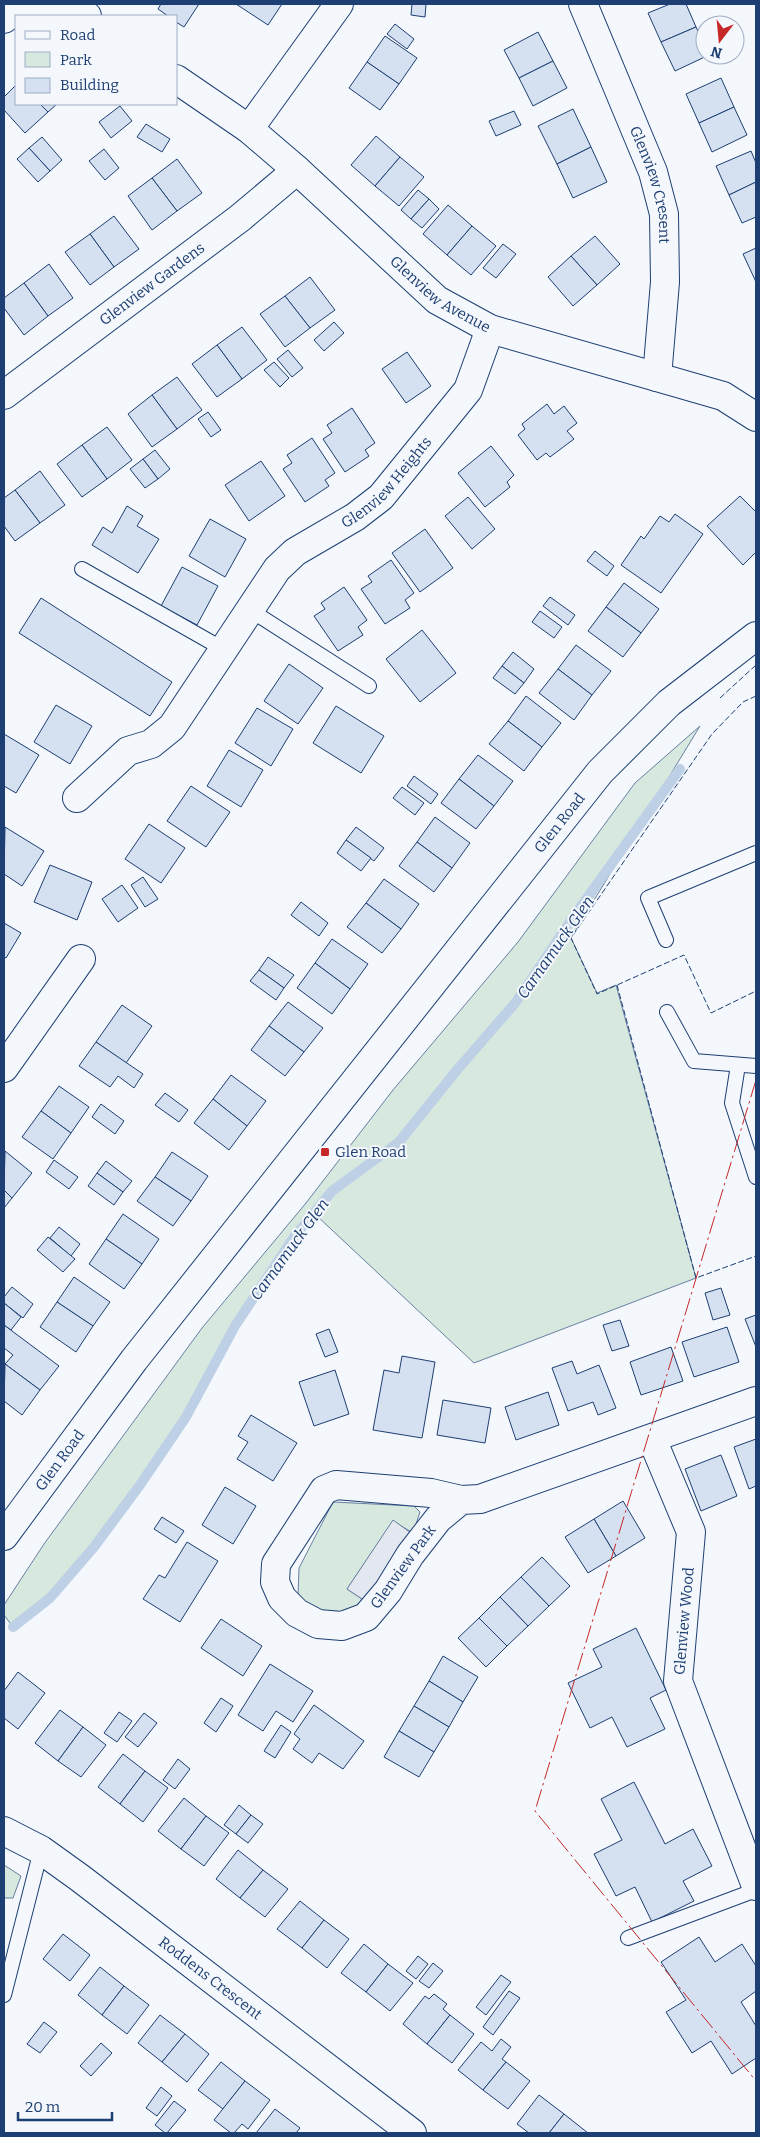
<svg xmlns="http://www.w3.org/2000/svg" width="760" height="2137" font-family="Bitter,serif">
<style>
.green{fill:#d7e8df;stroke:#687fa3}
.parking{fill:#e3e8f0;stroke:#687fa3}
.lines{fill:none;stroke-linecap:round;stroke-linejoin:round}
.stream{stroke:#bed0e5;stroke-width:10}
.building{fill:#d5e0f0;stroke:#1d3f73}
.lane-casing{stroke:#1d3f73;stroke-width:16}
.street-casing{stroke:#1d3f73;stroke-width:30}
.secondary-casing{stroke:#1d3f73;stroke-width:30}
.lane{stroke:#f4f7fb;stroke-width:14}
.street{stroke:#f4f7fb;stroke-width:28}
.secondary{stroke:#f4f7fb;stroke-width:28}
.fence{stroke:#1d3f73;stroke-width:1;stroke-dasharray:6 2.5;stroke-linecap:butt}
.power{stroke:#c62828;stroke-width:1;stroke-dasharray:18 4 2.5 4;stroke-linecap:butt}
.poi-dot{fill:#c62828;stroke:#f4f7fb;stroke-width:2}
.labels{text-anchor:middle;stroke-width:4;stroke-linejoin:round;paint-order:stroke}
.street-label{font-size:15px;fill:#1d3f73;stroke:#f4f7fb}
.poi-label{font-size:15px;fill:#1d3f73;stroke:#f4f7fb;text-anchor:start}
.water-label{font-size:16px;font-style:italic;fill:#1d3f73;stroke:#f4f7fb}
</style>
<rect width="100%" height="100%" fill="#f4f7fb"/>
<g class="green">
<polygon points="700,726 571,938 597,993 616,985 696,1278 474,1363 317,1216 294,1237 235,1326 189,1412 140,1485 54,1593 13,1627 4,1615 4,1605 44,1544 202,1328 306,1203 393,1090 518,942 635,783"/>
<polygon points="333,1502 414,1506 420,1512 413,1533 393,1521 347,1589 365,1601 364,1605 332,1615 308,1606 298,1596 299,1568"/>
<polygon points="4,1865 21,1876 13,1898 4,1898"/>
</g>
<polygon class="parking" points="393,1520 411,1533 365,1601 347,1589"/>
<g class="lines">
<polyline class="stream" points="13,1627 50,1598 94,1547 140,1485 186,1417 235,1326 294,1237 332,1191 399,1142 457,1070 516,1002 574,916 680,769"/>
</g>
<g class="building">
<polygon points="161,4 199,4 184,27 176,22 176,16 168,16 158,9"/>
<polygon points="236,4 282,4 268,25"/>
<polygon points="412,4 426,4 425,17 411,15"/>
<polygon points="670,4 686,4 696,27 661,42 648,13"/>
<polygon points="395,24 414,39 407,49 387,34"/>
<polygon points="696,27 705,46 705,55 709,55 675,71 661,42"/>
<polygon points="538,32 553,61 519,78 504,50"/>
<polygon points="385,36 417,58 399,84 367,62"/>
<polygon points="553,61 567,88 533,106 519,78"/>
<polygon points="367,62 399,84 380,110 349,88"/>
<polygon points="721,78 734,107 699,123 686,94"/>
<polygon points="16,85 16,104 40,104 48,112 25,133 4,110 4,97"/>
<polygon points="40,104 57,104 48,112"/>
<polygon points="120,106 132,121 111,138 99,122"/>
<polygon points="734,107 747,135 712,152 699,123"/>
<polygon points="573,109 591,147 557,164 538,126"/>
<polygon points="514,111 521,125 496,136 489,121"/>
<polygon points="146,124 170,139 162,152 137,137"/>
<polygon points="376,136 400,157 375,186 351,165"/>
<polygon points="42,137 62,160 50,171 29,148"/>
<polygon points="591,147 607,182 573,198 557,164"/>
<polygon points="29,148 50,171 38,182 17,159"/>
<polygon points="104,149 119,168 105,180 89,161"/>
<polygon points="751,151 756,163 756,182 729,195 716,166"/>
<polygon points="400,157 424,177 399,206 375,186"/>
<polygon points="177,159 202,193 177,211 152,178"/>
<polygon points="152,178 177,211 152,230 128,196"/>
<polygon points="756,182 756,217 742,223 729,195"/>
<polygon points="418,190 429,199 411,219 401,210"/>
<polygon points="429,199 439,209 422,228 411,219"/>
<polygon points="448,205 472,226 447,255 423,234"/>
<polygon points="114,216 139,249 114,267 90,234"/>
<polygon points="472,226 496,246 471,275 447,255"/>
<polygon points="90,234 114,267 90,285 65,252"/>
<polygon points="595,236 620,264 597,285 571,256"/>
<polygon points="503,244 516,254 496,278 483,268"/>
<polygon points="756,248 756,282 743,254"/>
<polygon points="571,256 597,285 573,306 548,277"/>
<polygon points="49,264 73,298 48,316 24,283"/>
<polygon points="310,277 335,310 310,328 285,296"/>
<polygon points="24,283 48,316 24,335 4,308 4,298"/>
<polygon points="285,296 310,328 285,347 260,314"/>
<polygon points="334,322 344,333 324,351 314,340"/>
<polygon points="242,327 267,360 242,379 217,345"/>
<polygon points="217,345 242,379 217,397 192,364"/>
<polygon points="288,350 303,368 292,377 277,359"/>
<polygon points="407,352 431,386 406,403 382,369"/>
<polygon points="274,362 289,378 280,387 264,370"/>
<polygon points="177,377 202,410 177,429 152,395"/>
<polygon points="152,395 177,429 152,447 128,414"/>
<polygon points="547,404 554,414 564,406 577,423 567,431 574,439 550,457 546,453 537,460 518,435 525,429 522,424"/>
<polygon points="352,408 375,443 365,450 369,456 345,472 323,439 332,433 327,425"/>
<polygon points="208,412 221,430 211,437 198,419"/>
<polygon points="107,427 132,460 107,479 82,445"/>
<polygon points="312,438 335,473 325,480 329,486 305,502 283,469 292,463 287,455"/>
<polygon points="82,445 107,479 82,497 57,464"/>
<polygon points="491,446 514,475 507,482 510,487 485,507 458,473"/>
<polygon points="155,450 170,469 158,479 143,459"/>
<polygon points="143,459 158,479 145,488 130,469"/>
<polygon points="261,461 285,496 249,521 225,485"/>
<polygon points="40,471 65,505 40,523 15,490"/>
<polygon points="15,490 40,523 15,541 4,526 4,498"/>
<polygon points="740,496 756,512 756,552 743,565 707,526"/>
<polygon points="468,497 495,529 472,549 445,516"/>
<polygon points="127,506 143,516 137,526 159,539 138,573 92,545 103,527 112,533"/>
<polygon points="675,514 703,534 661,593 621,565 641,536 644,539 660,516 669,522"/>
<polygon points="210,519 246,539 225,577 189,556"/>
<polygon points="425,529 453,568 420,592 392,553"/>
<polygon points="595,551 614,566 607,576 587,561"/>
<polygon points="391,560 414,593 405,600 410,608 385,624 361,589 372,582 368,576"/>
<polygon points="182,567 218,586 197,625 161,606"/>
<polygon points="624,583 659,609 641,633 606,607"/>
<polygon points="344,587 367,620 358,627 363,635 338,651 314,616 325,609 321,603"/>
<polygon points="550,597 575,615 568,625 543,606"/>
<polygon points="41,598 172,682 150,716 19,633"/>
<polygon points="606,607 641,633 623,657 588,631"/>
<polygon points="540,611 562,627 554,638 532,622"/>
<polygon points="422,630 456,673 420,702 386,659"/>
<polygon points="576,645 611,671 592,695 558,669"/>
<polygon points="513,652 534,669 524,683 502,666"/>
<polygon points="289,664 323,688 298,724 264,701"/>
<polygon points="502,666 524,683 515,694 493,678"/>
<polygon points="558,669 592,695 574,720 539,693"/>
<polygon points="526,696 561,723 542,747 508,721"/>
<polygon points="56,705 92,726 70,764 34,742"/>
<polygon points="336,706 384,736 361,773 313,743"/>
<polygon points="257,708 293,729 271,766 235,743"/>
<polygon points="508,721 542,747 524,771 489,744"/>
<polygon points="4,734 39,755 16,793 4,786"/>
<polygon points="229,750 263,770 241,807 207,786"/>
<polygon points="478,755 513,781 494,806 459,779"/>
<polygon points="414,776 438,794 431,804 407,786"/>
<polygon points="459,779 494,806 476,829 441,803"/>
<polygon points="191,786 230,812 206,847 167,821"/>
<polygon points="402,787 424,803 415,815 393,798"/>
<polygon points="435,817 470,843 452,868 417,842"/>
<polygon points="149,824 185,848 161,883 125,859"/>
<polygon points="5,827 44,851 22,886 4,874"/>
<polygon points="356,827 384,848 374,861 346,840"/>
<polygon points="346,840 371,858 361,871 337,853"/>
<polygon points="417,842 452,868 434,892 399,866"/>
<polygon points="50,865 92,882 77,920 34,902"/>
<polygon points="143,877 158,899 145,907 131,885"/>
<polygon points="384,879 419,904 401,929 366,903"/>
<polygon points="122,885 138,908 118,922 102,899"/>
<polygon points="301,902 328,923 319,936 291,915"/>
<polygon points="366,903 401,929 382,953 347,927"/>
<polygon points="4,923 21,933 6,958 4,957"/>
<polygon points="332,939 368,964 350,989 315,963"/>
<polygon points="268,957 294,975 284,988 259,970"/>
<polygon points="315,963 350,989 332,1014 297,988"/>
<polygon points="259,970 284,988 276,1000 250,981"/>
<polygon points="288,1002 323,1028 304,1052 269,1026"/>
<polygon points="122,1005 152,1026 126,1063 96,1042"/>
<polygon points="269,1026 304,1052 285,1076 251,1050"/>
<polygon points="96,1042 143,1074 134,1088 118,1076 110,1087 79,1066"/>
<polygon points="231,1075 266,1101 247,1126 213,1099"/>
<polygon points="59,1086 89,1107 71,1133 41,1111"/>
<polygon points="165,1093 188,1110 179,1122 155,1105"/>
<polygon points="213,1099 247,1126 229,1150 194,1123"/>
<polygon points="101,1104 124,1121 115,1134 92,1117"/>
<polygon points="41,1111 71,1133 53,1159 22,1137"/>
<polygon points="5,1151 32,1173 12,1198 4,1190"/>
<polygon points="172,1152 208,1176 191,1201 155,1177"/>
<polygon points="54,1160 78,1177 69,1189 46,1172"/>
<polygon points="106,1161 132,1181 123,1192 97,1173"/>
<polygon points="97,1173 123,1192 114,1205 88,1186"/>
<polygon points="155,1177 191,1201 173,1226 137,1201"/>
<polygon points="4,1190 12,1198 4,1208"/>
<polygon points="123,1214 159,1239 142,1264 106,1239"/>
<polygon points="59,1227 80,1244 71,1256 50,1238"/>
<polygon points="48,1237 75,1259 63,1272 37,1250"/>
<polygon points="106,1239 142,1264 124,1289 89,1264"/>
<polygon points="74,1277 110,1302 93,1326 57,1302"/>
<polygon points="12,1287 33,1304 23,1318 4,1303 4,1297"/>
<polygon points="721,1288 730,1315 713,1320 705,1293"/>
<polygon points="57,1302 93,1326 76,1352 40,1327"/>
<polygon points="4,1303 21,1317 11,1330 4,1325"/>
<polygon points="756,1315 756,1347 745,1319"/>
<polygon points="620,1320 629,1346 612,1351 603,1325"/>
<polygon points="4,1325 59,1366 40,1390 5,1364 13,1355 4,1348"/>
<polygon points="727,1327 739,1362 694,1377 682,1342"/>
<polygon points="329,1329 338,1352 325,1357 316,1334"/>
<polygon points="671,1347 683,1381 641,1395 630,1362"/>
<polygon points="402,1356 435,1362 422,1438 373,1430 384,1370 399,1373"/>
<polygon points="572,1361 577,1374 599,1365 616,1408 598,1415 593,1402 568,1411 552,1368"/>
<polygon points="5,1364 40,1390 22,1415 4,1401"/>
<polygon points="335,1370 349,1414 314,1426 299,1382"/>
<polygon points="548,1392 559,1425 516,1440 505,1407"/>
<polygon points="443,1400 491,1408 485,1443 437,1435"/>
<polygon points="251,1415 297,1443 273,1481 237,1459 248,1442 238,1436"/>
<polygon points="756,1439 756,1486 749,1489 734,1447"/>
<polygon points="721,1455 737,1496 701,1511 685,1469"/>
<polygon points="225,1487 256,1506 233,1544 202,1525"/>
<polygon points="623,1501 645,1538 616,1556 594,1519"/>
<polygon points="162,1517 184,1531 176,1543 154,1529"/>
<polygon points="594,1519 616,1556 588,1573 565,1537"/>
<polygon points="187,1542 218,1561 180,1622 143,1599 159,1575 165,1578"/>
<polygon points="542,1557 570,1586 549,1606 521,1577"/>
<polygon points="521,1577 549,1606 528,1626 500,1597"/>
<polygon points="500,1597 528,1626 507,1646 479,1618"/>
<polygon points="479,1618 507,1646 486,1667 458,1638"/>
<polygon points="221,1619 262,1646 243,1676 201,1648"/>
<polygon points="636,1628 666,1690 650,1698 665,1729 627,1747 612,1717 590,1728 568,1683 602,1667 593,1649"/>
<polygon points="443,1656 478,1677 463,1702 429,1681"/>
<polygon points="270,1664 313,1691 293,1722 276,1711 263,1731 238,1715"/>
<polygon points="18,1672 45,1693 18,1729 4,1718 4,1691"/>
<polygon points="429,1681 463,1702 449,1727 414,1706"/>
<polygon points="221,1698 233,1706 216,1732 204,1723"/>
<polygon points="314,1705 364,1741 343,1769 319,1753 312,1763 293,1749 300,1739 294,1734"/>
<polygon points="414,1706 449,1727 434,1752 399,1731"/>
<polygon points="60,1710 83,1727 58,1761 35,1743"/>
<polygon points="119,1712 132,1721 117,1742 104,1733"/>
<polygon points="144,1713 157,1723 138,1747 125,1737"/>
<polygon points="281,1725 291,1732 275,1758 264,1751"/>
<polygon points="83,1727 106,1745 81,1777 58,1761"/>
<polygon points="399,1731 434,1752 419,1777 384,1757"/>
<polygon points="123,1754 145,1771 120,1804 98,1787"/>
<polygon points="178,1759 190,1769 175,1789 163,1780"/>
<polygon points="145,1771 168,1788 143,1822 120,1804"/>
<polygon points="634,1782 665,1844 693,1829 712,1866 683,1881 694,1901 652,1922 635,1887 616,1896 594,1854 622,1840 601,1799"/>
<polygon points="184,1798 206,1816 181,1849 158,1831"/>
<polygon points="239,1805 251,1815 236,1834 224,1825"/>
<polygon points="251,1815 263,1824 248,1843 236,1834"/>
<polygon points="206,1816 229,1833 204,1866 181,1849"/>
<polygon points="238,1850 263,1870 240,1898 216,1879"/>
<polygon points="263,1870 288,1889 265,1917 240,1898"/>
<polygon points="300,1901 324,1920 302,1948 277,1929"/>
<polygon points="324,1920 349,1939 327,1968 302,1948"/>
<polygon points="63,1934 90,1955 70,1981 43,1959"/>
<polygon points="699,1937 715,1962 742,1944 756,1966 756,1991 741,2002 756,2026 756,2058 732,2074 711,2041 692,2053 666,2012 686,2000 661,1962"/>
<polygon points="364,1944 388,1964 366,1992 341,1973"/>
<polygon points="418,1956 428,1964 416,1979 406,1971"/>
<polygon points="433,1963 443,1971 429,1988 419,1981"/>
<polygon points="388,1964 413,1983 390,2011 366,1992"/>
<polygon points="100,1967 124,1986 102,2015 78,1995"/>
<polygon points="501,1975 511,1982 486,2015 476,2007"/>
<polygon points="124,1986 149,2005 127,2034 102,2015"/>
<polygon points="509,1991 520,1998 493,2035 483,2027"/>
<polygon points="434,1994 447,2004 443,2009 450,2015 427,2044 403,2024 425,1996 429,1999"/>
<polygon points="160,2015 185,2034 162,2062 138,2043"/>
<polygon points="450,2015 474,2034 452,2063 427,2044"/>
<polygon points="44,2022 57,2032 40,2053 27,2044"/>
<polygon points="185,2034 209,2054 187,2082 162,2062"/>
<polygon points="501,2039 511,2047 502,2059 506,2062 483,2090 458,2070 481,2042 492,2051"/>
<polygon points="101,2043 112,2053 91,2076 80,2066"/>
<polygon points="221,2062 245,2081 223,2109 198,2090"/>
<polygon points="506,2062 530,2081 508,2109 483,2090"/>
<polygon points="245,2081 270,2100 248,2129 242,2124 234,2133 231,2133 214,2120"/>
<polygon points="161,2087 172,2096 157,2116 146,2108"/>
<polygon points="539,2095 564,2114 549,2133 529,2133 517,2124"/>
<polygon points="174,2101 186,2110 167,2133 165,2133 155,2125"/>
<polygon points="275,2109 300,2128 296,2133 256,2133"/>
<polygon points="564,2114 588,2133 549,2133"/>
</g>
<g class="lines">
<defs>
<g id="lane">
<polyline points="82,569 223,649"/>
<polyline points="250,610 369,686"/>
<polyline points="666,940 648,898 756,853"/>
<polyline points="667,1012 694,1061 756,1066"/>
<polyline points="738,1065 732,1103 756,1177"/>
<polyline points="628,1938 756,1890"/>
<polyline points="4,1995 41,1850"/>
</g>
<g id="street">
<path id="s1" d="M583,4L653,172L664,214L665,282L657,377"/>
<path d="M4,19C8,16 12,11 17,9C37,0 69,4 87,16"/>
<path id="s2" d="M176,79L249,129L297,170L437,300L490,329L723,396L756,417"/>
<polyline points="249,129 339,4"/>
<path id="s3" d="M4,395L240,218L297,170"/>
<path id="s4" d="M77,798L128,751L151,744L172,727L277,569L295,552L355,517L381,497L468,390L490,329"/>
<polyline points="4,1068 81,959"/>
<polyline points="652,1439 691,1532 678,1681 756,1886"/>
<polyline points="461,1500 438,1519 410,1555 388,1591 366,1617 342,1626 318,1624 297,1613 282,1598 275,1582 276,1564 324,1490 336,1485 431,1493 461,1500 480,1499 756,1401"/>
<path id="s5" d="M4,1831L41,1850L80,1878L412,2133"/>
</g>
<g id="secondary">
<path id="s6" d="M4,1536L134,1360L600,772L669,703L756,636"/>
</g>
</defs>
<use href="#lane" class="lane-casing"/>
<use href="#street" class="street-casing"/>
<use href="#secondary" class="secondary-casing"/>
<use href="#lane" class="lane"/>
<use href="#street" class="street"/>
<use href="#secondary" class="secondary"/>
<g class="fence">
<polyline points="756,696 743,702 712,734 571,938 597,994 684,955 711,1013 756,991"/>
<polyline points="720,698 756,665"/>
<polyline points="617,985 696,1278 756,1256"/>
</g>
<polyline class="power" points="756,1080 535,1811 756,2081"/>
</g>
<rect class="poi-dot" x="320" y="1147" width="10" height="10" rx="2.5"/>
<g class="labels">
<g class="street-label">
<text dy="5" stroke="none"><textPath href="#s1" startOffset="194">Glenview Cresent</textPath></text>
<text dy="5" stroke="none"><textPath href="#s3" startOffset="185">Glenview Gardens</textPath></text>
<text dy="5" stroke="none"><textPath href="#s2" startOffset="342">Glenview Avenue</textPath></text>
<text dy="5" stroke="none"><textPath href="#s4" startOffset="451">Glenview Heights</textPath></text>
<text dy="5" stroke="none"><textPath href="#s6" startOffset="904">Glen Road</textPath></text>
<text dy="5" stroke="none"><textPath href="#s6" startOffset="94">Glen Road</textPath></text>
<text transform="translate(403 1567) rotate(-54)" y="5">Glenview Park</text>
<text transform="translate(684 1621) rotate(-85)" y="5">Glenview Wood</text>
<text dy="5" stroke="none"><textPath href="#s5" startOffset="254">Roddens Crescent</textPath></text>
</g>
<g class="poi-label">
<text x="335" y="1157">Glen Road</text>
</g>
<g class="water-label">
<text transform="translate(555 947) rotate(-55)" y="6">Carnamuck Glen</text>
<text transform="translate(289 1249) rotate(-54)" y="6">Carnamuck Glen</text>
</g>
</g>
<rect width="760" height="2137" fill="none" stroke="#1d3f73" stroke-width="10"/>
<rect x="15" y="15" width="162" height="90" fill="#f4f7fb" stroke="#9eadc5"/>
<rect x="25" y="31" width="25" height="8" fill="#f4f7fb" stroke="#9eadc5"/>
<text x="60" y="40" font-size="15" fill="#1d3f73">Road</text>
<rect x="25" y="52" width="25" height="15" fill="#d7e8df" stroke="#9eadc5"/>
<text x="60" y="65" font-size="15" fill="#1d3f73">Park</text>
<rect x="25" y="78" width="25" height="15" fill="#d5e0f0" stroke="#9eadc5"/>
<text x="60" y="90" font-size="15" fill="#1d3f73">Building</text>
<g transform="translate(720 40) rotate(196)"><circle r="24" fill="#f4f7fb" stroke="#9eadc5"/>
<path d="M0-4L9 19L0 12L-9 19Z" fill="#c62828"/>
<text y="-8" font-size="14" font-weight="bold" text-anchor="middle" fill="#1d3f73">N</text>
</g>
<path d="M18 2112v8h94v-8" fill="none" stroke="#1d3f73" stroke-width="2.5"/>
<text x="25" y="2112" font-size="15" fill="#1d3f73" stroke="#f4f7fb" stroke-width="4" paint-order="stroke">20 m</text>
</svg>
